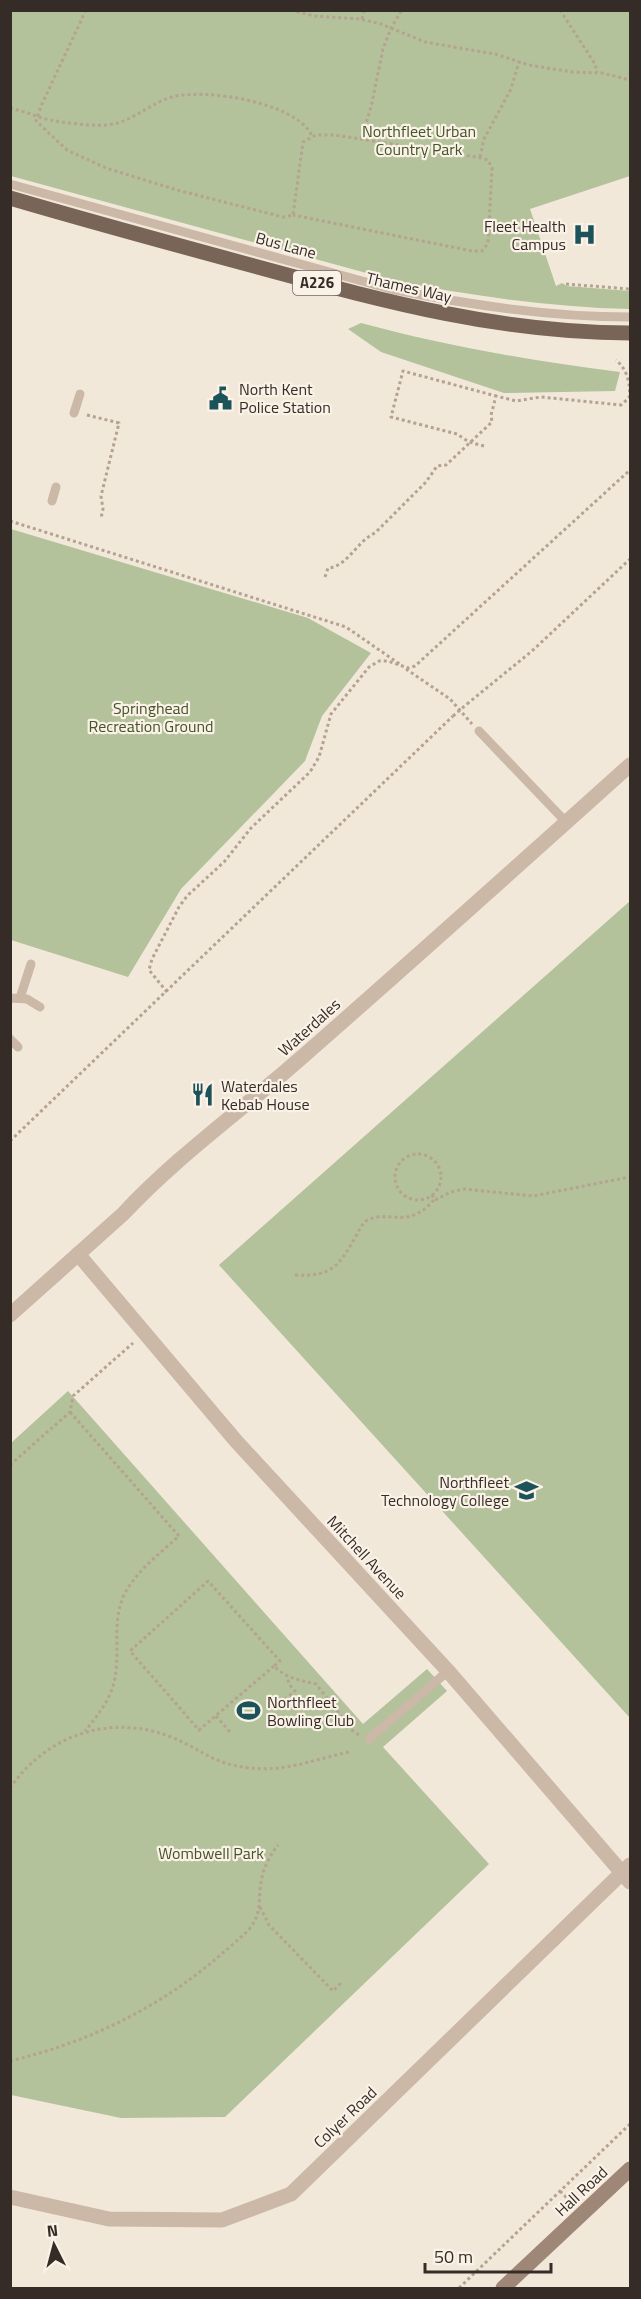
<svg xmlns="http://www.w3.org/2000/svg" width="641" height="2299" font-family="'Titillium Web',sans-serif">
<style>
.green{fill:#b3c29a}
.lines{fill:none;stroke-linecap:round;stroke-linejoin:round}
.path{stroke:#b6a290;stroke-width:3;stroke-dasharray:3 3;stroke-linecap:butt}
.lane{stroke:#cbb8a6;stroke-width:9}
.street{stroke:#cbb8a6;stroke-width:15}
.secondary{stroke:#9e8777;stroke-width:15}
.primary{stroke:#796458;stroke-width:15}
.path-bridge{stroke:#b6a290;stroke-width:3;stroke-dasharray:3 3;stroke-linecap:butt}
.labels{text-anchor:middle;stroke-width:4.5;stroke-linejoin:round;paint-order:stroke}
.shield{fill:#faf2e7;stroke:#716761;stroke-width:1.5}
.shield-label{font-size:15px;font-weight:bold;fill:#362c27}
.park-label{font-size:16px;fill:#44552a;stroke:#faf2e7}
.poi-label{font-size:16px;fill:#362c27;stroke:#faf2e7;text-anchor:start}
.street-label{font-size:16px;fill:#362c27;stroke:#faf2e7}
</style>
<rect width="100%" height="100%" fill="#f2e8da"/>
<g class="green">
<path d="M10,11H630V176L530,209L556,286L562,283L567,286L630,291V309C550,307 471,296 392,280L11,176Z"/>
<path d="M361,323C446,346 532,361 620,372L615,391L504,393L381,352L348,329Z"/>
<polygon points="11,529 308,618 371,653 322,716 305,761 181,889 128,977 11,940"/>
<polygon points="630,901 630,1718 219,1265"/>
<polygon points="68,1391 363,1724 427,1669 447,1691 383,1747 489,1864 225,2117 121,2118 11,2095 11,1443"/>
</g>
<g class="lines">
<g class="path">
<polyline points="86,10 41,106 36,121 67,150 106,168 177,190 283,217 293,215 303,142 316,135 335,135 482,158 488,160 492,168 488,243 482,251 472,251 293,215"/>
<polyline points="291,10 314,16 360,19 381,24 425,42 495,54 529,65 572,72 602,73 630,80"/>
<polyline points="560,10 595,64 597,72"/>
<polyline points="362,19 364,10"/>
<path d="M10,108C24,111 37,117 50,120C67,123 88,126 105,125C131,124 149,103 172,97C204,88 297,102 312,136"/>
<polyline points="361,139 371,107 383,49 391,28 402,10"/>
<polyline points="480,157 484,139 511,89 519,62"/>
<polyline points="490,225 537,232"/>
<polyline points="566,284 630,289"/>
<polyline points="87,415 119,423 101,496 103,509 101,518"/>
<polyline points="484,446 469,442 457,434 391,417 403,371 496,396"/>
<polyline points="10,521 346,627 401,665"/>
<path d="M325,577L328,568C347,567 357,541 375,533L426,482L437,466L446,465L492,422L491,415L496,396L516,401L541,397L621,405L629,398C631,384 627,369 616,360"/>
<polyline points="406,669 450,699 472,724"/>
<polyline points="467,704 532,651 630,559"/>
<polyline points="167,992 149,970 152,959 179,907 187,896 224,862 251,828 310,772 319,757 331,714 369,667 379,661 388,661 408,668 415,666 630,470"/>
<polyline points="10,1141 453,716"/>
<circle cx="418" cy="1177" r="23"/>
<polyline points="432,1195 435,1200 451,1192 464,1189 533,1196 630,1177"/>
<path d="M295,1275C332,1277 339,1266 356,1236C359,1231 361,1225 366,1221C379,1213 394,1219 407,1217C418,1215 427,1208 434,1200"/>
<path d="M70,1412L179,1536C159,1554 135,1572 123,1597C113,1622 119,1645 116,1670C114,1695 100,1713 85,1731"/>
<polyline points="10,1465 70,1412 73,1396 133,1343"/>
<path d="M274,1666L199,1730L130,1651L208,1581L280,1661L274,1666C286,1678 299,1680 316,1684L353,1731L359,1735"/>
<polyline points="280,1701 282,1702 295,1691 289,1684 287,1676"/>
<polyline points="216,1716 230,1732 232,1730"/>
<path d="M10,1788C47,1735 110,1713 171,1737C201,1749 214,1765 251,1768C285,1772 316,1759 349,1752"/>
<polyline points="260,1907 269,1925 333,1991 341,1983"/>
<path d="M10,2061C90,2042 163,2006 225,1951C234,1943 248,1933 254,1922C260,1912 259,1902 260,1891C261,1874 267,1859 278,1845"/>
<polyline points="560,2191 571,2202"/>
<polyline points="459,2288 630,2124"/>
</g>
<g class="lane">
<path d="M10,184L391,289C469,305 550,317 630,317"/>
<polyline points="74,413 80,394"/>
<polyline points="52,501 56,487"/>
<polyline points="479,731 566,822"/>
<polyline points="10,998 27,999 40,1007"/>
<polyline points="20,998 31,964"/>
<polyline points="10,1039 18,1047"/>
<polyline points="369,1739 448,1671"/>
</g>
<g class="street">
<polyline points="78,1254 236,1441 448,1671 630,1882"/>
<path d="M10,1315L123,1214C177,1156 242,1110 301,1058C412,961 521,863 630,765"/>
<polyline points="10,2197 109,2219 222,2220 291,2194 630,1865"/>
</g>
<polyline class="secondary" points="503,2288 630,2169"/>
<path class="primary" d="M10,198C95,223 180,246 265,269C387,302 502,333 630,333"/>
<polyline class="path-bridge" points="453,716 467,704"/>
</g>
<defs>
<symbol id="hospital-bare" viewBox="-9 -9 18 18"><path d="M-5-5h3v3.5h4V-5h3V5h-3V1.5h-4V5h-3Z" fill="#1c5259" stroke="#faf2e7" stroke-width="2.5" paint-order="stroke"/></symbol>
<symbol id="civic-bare" viewBox="-9 -9 18 18"><path d="M-.6-6.5H3V-4.5H.6V-3L4-1V1h2V6H-6V1h2V-1L-.6-3ZM-1.2 2.5V6h2.4V2.5Z" fill="#1c5259" stroke="#faf2e7" stroke-width="2.5" paint-order="stroke"/></symbol>
<symbol id="restaurant-bare" viewBox="-9 -9 18 18"><path d="M-5-6h1v4h1v-4h1v4h1v-4h1v5L-1.5 .5V6h-2V.5L-5-1ZM5-6V6H3V1.5H1.5Q1.5-4 5-6Z" fill="#1c5259" stroke="#faf2e7" stroke-width="2.5" paint-order="stroke"/></symbol>
<symbol id="school-bare" viewBox="-9 -9 18 18"><path d="M0-5L7-2L0 1L-7-2ZM-4 1L0 2.5L4 1V4Q0 6-4 4Z" fill="#1c5259" stroke="#faf2e7" stroke-width="2.5" paint-order="stroke"/></symbol>
<symbol id="stadium-bare" viewBox="-9 -9 18 18"><path d="M0-5a6.5 5 0 1 0 0 10a6.5 5 0 1 0 0-10ZM-3.5-1.8h7v3.6h-7Z" fill="#1c5259" stroke="#faf2e7" stroke-width="2.5" paint-order="stroke"/></symbol>
</defs>
<g fill-rule="evenodd">
<use href="#hospital-bare" x="568" y="218" width="33" height="33"/>
<use href="#civic-bare" x="204" y="382" width="33" height="33"/>
<use href="#restaurant-bare" x="186" y="1078" width="33" height="33"/>
<use href="#school-bare" x="510" y="1474" width="33" height="33"/>
<use href="#stadium-bare" x="232" y="1694" width="33" height="33"/>
</g>
<g class="labels">
<rect class="shield" x="293" y="271" width="48" height="24" rx="4.5"/>
<g class="shield-label">
<text x="317" y="288">A226</text>
</g>
<g class="park-label">
<text x="419" y="137">Northfleet Urban<tspan x="419" dy="18">Country Park</tspan></text>
<text x="151" y="714">Springhead<tspan x="151" dy="18">Recreation Ground</tspan></text>
<text x="211" y="1859">Wombwell Park</text>
</g>
<g class="poi-label">
<text x="566" y="232" text-anchor="end">Fleet Health<tspan x="566" dy="18">Campus</tspan></text>
<text x="239" y="395">North Kent<tspan x="239" dy="18">Police Station</tspan></text>
<text x="221" y="1092">Waterdales<tspan x="221" dy="18">Kebab House</tspan></text>
<text x="509" y="1488" text-anchor="end">Northfleet<tspan x="509" dy="18">Technology College</tspan></text>
<text x="267" y="1708">Northfleet<tspan x="267" dy="18">Bowling Club</tspan></text>
</g>
<g class="street-label">
<text transform="translate(286 245) rotate(15)" y="6">Bus Lane</text>
<text transform="translate(409 287) rotate(13)" y="6">Thames Way</text>
<text transform="translate(309 1027) rotate(-42)" y="6">Waterdales</text>
<text transform="translate(367 1557) rotate(47)" y="6">Mitchell Avenue</text>
<text transform="translate(345 2117) rotate(-44)" y="6">Colyer Road</text>
<text transform="translate(581 2191) rotate(-43)" y="6">Hall Road</text>
</g>
</g>
<rect width="641" height="2299" fill="none" stroke="#362c27" stroke-width="24"/>
<g transform="translate(54 2245) rotate(354)" stroke="#faf2e7" stroke-width="4.5" paint-order="stroke">
<path d="M0-4.5L10 22L0 15L-10 22Z" fill="#362c27"/>
<text y="-9" font-size="16" font-weight="bold" text-anchor="middle" fill="#362c27">N</text>
</g>
<path d="M425 2263v9h126v-9" fill="none" stroke="#362c27" stroke-width="3"/>
<text x="434" y="2263" font-size="18" fill="#362c27" stroke="#faf2e7" stroke-width="4.5" paint-order="stroke">50 m</text>
</svg>
